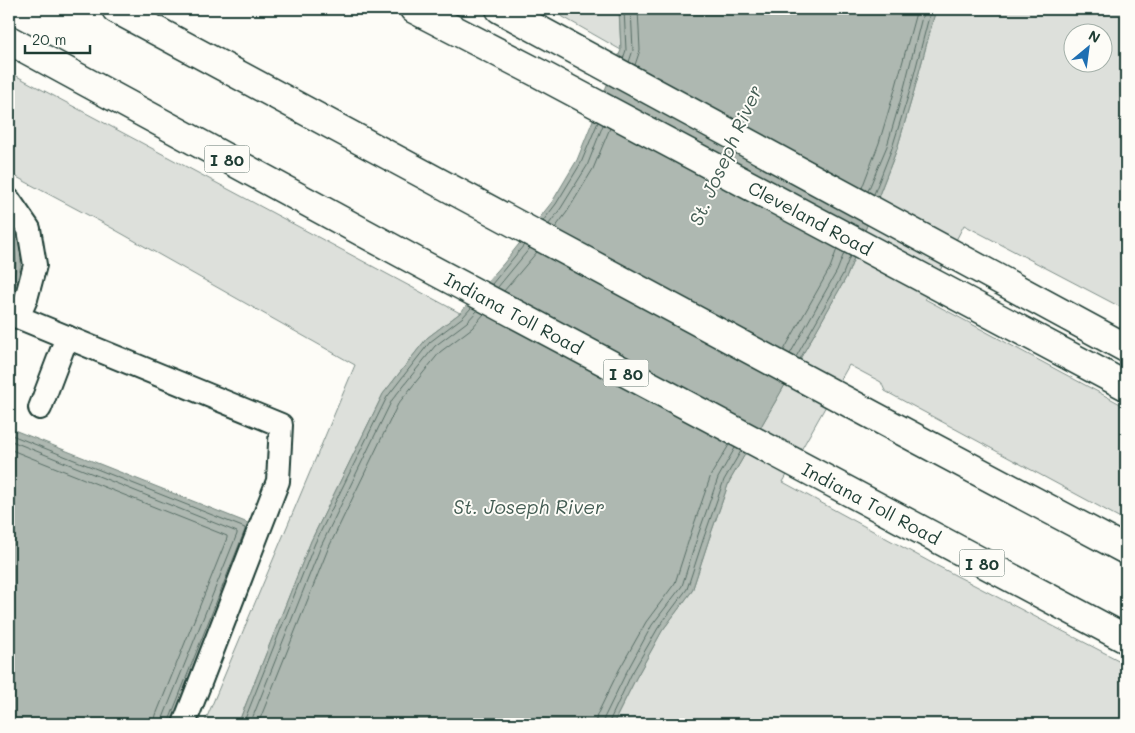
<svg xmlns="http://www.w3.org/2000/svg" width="1135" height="733" font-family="Mali,sans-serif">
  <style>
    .green { fill: #dde0db; stroke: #7e8e88; fill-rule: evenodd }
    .water { fill: #aeb8b1; stroke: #75877f }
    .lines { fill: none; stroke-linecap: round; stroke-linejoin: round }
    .shore { stroke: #586e66; stroke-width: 1 }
    .minor-casing { stroke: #1f3d34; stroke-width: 26 }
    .major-casing { stroke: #1f3d34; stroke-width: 31 }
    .highway-casing { stroke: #1f3d34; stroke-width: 31 }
    .minor { stroke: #fdfcf7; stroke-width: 22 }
    .major { stroke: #fdfcf7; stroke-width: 28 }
    .highway { stroke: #fdfcf7; stroke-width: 28 }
    .labels { text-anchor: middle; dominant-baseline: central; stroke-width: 4; stroke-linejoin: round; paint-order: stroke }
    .shield { fill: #fdfcf7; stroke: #62766e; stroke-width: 1 }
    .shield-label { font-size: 16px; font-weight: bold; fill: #1f3d34 }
    .street-label { font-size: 18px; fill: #1f3d34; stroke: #fdfcf7 }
    .water-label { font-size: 19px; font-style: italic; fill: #435c53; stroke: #fdfcf7 }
  </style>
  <rect width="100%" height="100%" fill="#fdfcf7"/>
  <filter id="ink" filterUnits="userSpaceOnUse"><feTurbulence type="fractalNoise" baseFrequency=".02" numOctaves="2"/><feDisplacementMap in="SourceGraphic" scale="10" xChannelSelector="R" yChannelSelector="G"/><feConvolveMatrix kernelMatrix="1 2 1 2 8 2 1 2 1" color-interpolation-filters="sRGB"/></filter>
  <g filter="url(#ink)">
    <g class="green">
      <path d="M549 9H619L621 50Z"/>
      <path d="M936 9H1126V310L964 225 925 299 1126 407V521L885 391 881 382 849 365 783 482 930 562 1126 664V724H613L636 678 662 631 692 591 709 539 729 482 816 331 847 276 897 149 914 91ZM1072 32H1102V62H1072Z"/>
      <path d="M9 72 460 313 427 338 383 394 311 541 238 724H204L355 365 103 223 9 173Z"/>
    </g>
    <g class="water">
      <path d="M619 9H936L914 91 897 149 847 276 816 331 729 482 709 539 692 591 662 631 636 678 613 724H238L311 541 383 394 427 338 460 313 504 263 552 202 577 160 621 50Z"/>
      <path d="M9 222C12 228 16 234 18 240 24 261 20 280 9 298Z"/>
      <path d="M9 428 253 525 172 724H9Z"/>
    </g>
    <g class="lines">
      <g class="shore">
        <path d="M623 59 626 50 624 9"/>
        <path d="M629 62 633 50 631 9"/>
        <path d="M635 65 640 50 638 9"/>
        <path d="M862 188 879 143 896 86 917 9"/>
        <path d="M868 191 887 146 904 88 924 9"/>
        <path d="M874 194 892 148 910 90 931 9"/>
        <path d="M543 221 556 204 581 163 598 122"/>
        <path d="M549 224 561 208 587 166 603 125"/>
        <path d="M555 228 567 212 593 169 610 128"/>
        <path d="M9 233C17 249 19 273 9 289"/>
        <path d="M492 284 524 245"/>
        <path d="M498 287 530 248"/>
        <path d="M504 291 537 252"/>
        <path d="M784 350 830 268 837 249"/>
        <path d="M790 354 837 271 844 253"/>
        <path d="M796 357 843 274 850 256"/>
        <path d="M9 434 245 528V530L169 721 168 724"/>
        <path d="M9 440 237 532V534L163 718 162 724"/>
        <path d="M9 449 227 536V538L156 715 154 724"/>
        <path d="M243 724 315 543 387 397 430 342 463 317 471 308"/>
        <path d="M250 724 321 546 392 400 435 346 467 322 477 311"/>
        <path d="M258 724 328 549 398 404 440 352 472 328 484 314"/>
        <path d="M595 724 597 715 619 670 646 622 675 583 691 533 711 475 729 445"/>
        <path d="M603 724 604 718 626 673 652 625 682 586 698 535 718 478 735 448"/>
        <path d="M609 724 610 720 631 675 658 628 687 589 704 537 724 480 741 451"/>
      </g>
      <g class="minor-casing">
        <g id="minor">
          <path d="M9 200 29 229 35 265 26 299 18 317 281 425 278 481 184 724"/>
          <path d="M40 408 67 337"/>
        </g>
      </g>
      <g class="major-casing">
        <g id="major">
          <path id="s1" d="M414 9 538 73 1126 386"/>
          <path d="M500 9 1126 348"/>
        </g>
      </g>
      <g class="highway-casing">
        <g id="highway">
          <path d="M116 9 874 416 1126 550"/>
          <path id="s2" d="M9 40 414 260 1126 639"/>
        </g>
      </g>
      <use href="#minor" class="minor"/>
      <use href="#major" class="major"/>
      <use href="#highway" class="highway"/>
    </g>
  </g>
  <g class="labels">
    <g class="shield">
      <rect x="204.5" y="145.5" width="45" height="27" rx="4"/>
      <rect x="603.5" y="359.5" width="45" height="27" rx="4"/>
      <rect x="959.5" y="549.5" width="45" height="27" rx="4"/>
    </g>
    <g class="shield-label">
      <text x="227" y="159">I 80</text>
      <text x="626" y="373">I 80</text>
      <text x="982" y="563">I 80</text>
    </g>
    <g class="street-label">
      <text stroke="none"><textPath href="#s1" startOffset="448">Cleveland Road</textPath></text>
      <text stroke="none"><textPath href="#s2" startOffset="574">Indiana Toll Road</textPath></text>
      <text stroke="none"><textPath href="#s2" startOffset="979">Indiana Toll Road</textPath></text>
    </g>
    <g class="water-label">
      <text transform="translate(725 155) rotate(-66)">St. Joseph River</text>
      <text x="529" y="506">St. Joseph River</text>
    </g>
  </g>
  <rect width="1135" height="733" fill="none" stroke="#fdfcf7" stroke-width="30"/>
  <rect x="15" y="15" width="1105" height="703" fill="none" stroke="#1f3d34" stroke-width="2" filter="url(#ink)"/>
  <g transform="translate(1088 48) rotate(29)"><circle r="24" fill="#fdfcf7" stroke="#a4b0a9"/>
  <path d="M0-4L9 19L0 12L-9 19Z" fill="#1f6fb2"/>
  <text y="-8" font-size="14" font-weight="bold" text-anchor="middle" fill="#1f3d34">N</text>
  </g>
  <path d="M25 45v8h65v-8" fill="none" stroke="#1f3d34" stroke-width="2.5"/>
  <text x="32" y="45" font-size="15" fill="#1f3d34" stroke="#fdfcf7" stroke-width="4" paint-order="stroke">20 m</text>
</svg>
